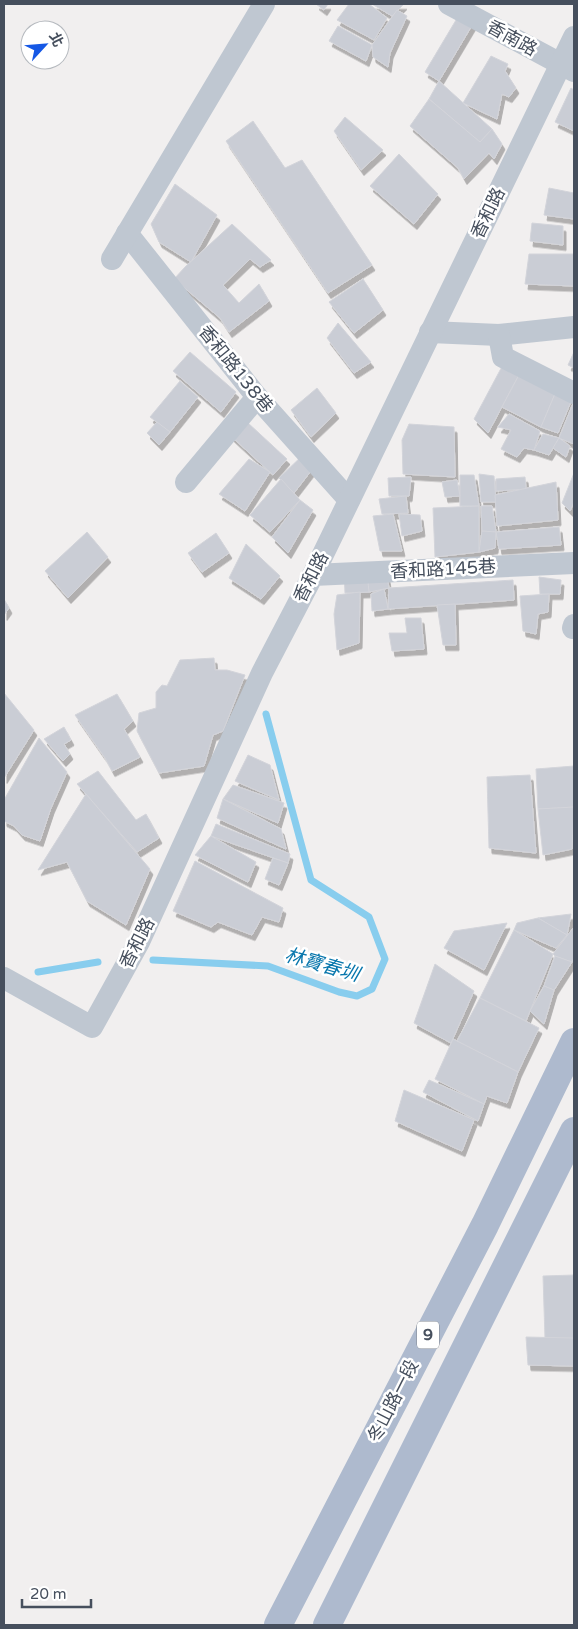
<svg xmlns="http://www.w3.org/2000/svg" width="578" height="1629" font-family="'Varela Round','Noto Sans TC',sans-serif">
  <style>
    .lines { fill: none; stroke-linecap: round; stroke-linejoin: round }
    .stream { stroke: #88cdee; stroke-width: 7 }
    .building { fill: #cacdd5; stroke: #d3d4da; filter: url(#shadow) }
    .minor { stroke: #bfc7d1; stroke-width: 22 }
    .major { stroke: #aebace; stroke-width: 28 }
    .labels { text-anchor: middle; dominant-baseline: central; stroke-width: 5; stroke-linejoin: round; paint-order: stroke }
    .shield { fill: #fff; stroke: #7e848e; stroke-width: 1 }
    .shield-label { font-size: 16px; font-weight: bold; fill: #464f5d }
    .street-label { font-size: 18px; fill: #464f5d; stroke: #fff }
    .water-label { font-size: 19px; font-style: italic; fill: #0977ad; stroke: #fff }
  </style>
  <defs>
    <filter id="shadow"><feDropShadow dx="3" dy="5.5" stdDeviation="0" flood-color="#0004"/></filter>
  </defs>
  <rect width="100%" height="100%" fill="#f1efef"/>
  <g class="lines">
    <g class="stream">
      <path d="M153 960 268 966 339 992 357 996 372 989 385 959 369 917 311 880 266 714"/>
      <path d="M38 972 98 962"/>
    </g>
  </g>
  <g class="building">
    <path d="M316 4H328L324 10Z"/>
    <path d="M349 4H369L387 18 374 40 337 20Z"/>
    <path d="M372 4H404L392 16Z"/>
    <path d="M397 10 407 16 390 53 388 67 373 57 372 45Z"/>
    <path d="M459 15 474 22 439 81 425 72Z"/>
    <path d="M338 26 372 45 366 61 329 41Z"/>
    <path d="M491 56 508 64 505 71 516 88 509 97 502 94 497 119 463 103Z"/>
    <path d="M439 81 492 129 480 142 429 99Z"/>
    <path d="M571 88 574 90V131L555 122Z"/>
    <path d="M429 99 480 142 492 129 502 144 494 159 489 153 464 179 458 168 410 126Z"/>
    <path d="M345 117 383 150 361 170 334 131Z"/>
    <path d="M253 121 285 168 302 160 372 265 328 293 226 141Z"/>
    <path d="M399 154 438 194 414 224 370 186Z"/>
    <path d="M175 184 217 215 191 262 159 242 151 224Z"/>
    <path d="M549 188 574 193V219L544 215Z"/>
    <path d="M532 223 563 226V245L530 241Z"/>
    <path d="M232 224 271 260 260 267 250 259 223 285 239 303 259 284 269 301 229 332 220 318 174 279 185 267Z"/>
    <path d="M529 254H574V286L525 284Z"/>
    <path d="M363 279 383 310 354 333 329 302Z"/>
    <path d="M338 323 371 362 354 373 327 338Z"/>
    <path d="M190 352 236 392 221 412 173 371Z"/>
    <path d="M574 352V368L568 365Z"/>
    <path d="M506 359 521 371 488 433 474 419Z"/>
    <path d="M521 371 557 389 541 427 502 407Z"/>
    <path d="M180 381 198 397 170 432 150 417Z"/>
    <path d="M317 388 336 413 311 437 291 410Z"/>
    <path d="M557 389 572 399 558 433 541 427Z"/>
    <path d="M574 401V444L559 438Z"/>
    <path d="M509 414 540 431 534 450 524 448 517 457 501 449 511 430 498 427Z"/>
    <path d="M157 422 170 432 159 445 147 433Z"/>
    <path d="M247 422 287 459 273 475 231 436Z"/>
    <path d="M409 424 454 427 455 477 403 474 402 440Z"/>
    <path d="M543 434 559 438 549 455 534 450Z"/>
    <path d="M559 438 570 446 566 457 553 448Z"/>
    <path d="M306 452 314 467 294 493 279 478Z"/>
    <path d="M249 459 270 472 245 511 219 494Z"/>
    <path d="M574 473V502L570 511 562 503Z"/>
    <path d="M479 474 494 476 496 502H481Z"/>
    <path d="M460 475H474L479 506H460Z"/>
    <path d="M411 477 409 496H389L388 478Z"/>
    <path d="M525 477 526 489 496 491V479Z"/>
    <path d="M281 479 300 500 270 532 250 515Z"/>
    <path d="M457 480 460 496 445 497 442 482Z"/>
    <path d="M556 482 558 520 497 526 495 495Z"/>
    <path d="M406 496 408 513 382 514 379 499Z"/>
    <path d="M300 500 313 510 288 553 272 537Z"/>
    <path d="M479 506V552L435 557 433 508Z"/>
    <path d="M481 506H492L496 532 482 531Z"/>
    <path d="M393 514 402 551H380L373 516Z"/>
    <path d="M399 514 420 515 422 531 402 536Z"/>
    <path d="M559 527 561 545 499 549 496 532Z"/>
    <path d="M482 531 496 532 495 548 479 552Z"/>
    <path d="M87 532 108 557 68 598 45 571Z"/>
    <path d="M216 533 229 553 202 572 188 553Z"/>
    <path d="M246 544 280 576 261 599 229 578Z"/>
    <path d="M386 572 389 588 369 592 367 573Z"/>
    <path d="M367 573 369 592 345 593 344 574Z"/>
    <path d="M539 577 561 580 560 594H540Z"/>
    <path d="M513 580 514 600 388 609 389 588Z"/>
    <path d="M384 589 388 609 372 611 371 594Z"/>
    <path d="M360 592 359 643 337 650 334 614 337 595Z"/>
    <path d="M549 594 548 612 538 614 536 634 523 631 520 596Z"/>
    <path d="M4 599 9 608 4 615Z"/>
    <path d="M455 604 456 645H443L437 605Z"/>
    <path d="M405 618H421L424 649 392 651 389 633H407Z"/>
    <path d="M214 658 215 670H227L245 675 223 731 213 735 204 766 159 773 137 731 139 713 156 708V692L162 685 167 686 180 660Z"/>
    <path d="M4 693 34 730 4 778Z"/>
    <path d="M117 694 133 721 124 729 140 757 112 771 105 758 75 715Z"/>
    <path d="M64 727 71 740 64 744 70 754 63 761 44 739Z"/>
    <path d="M39 738 67 772 51 808 40 841 22 835 14 826 4 821V800Z"/>
    <path d="M248 755 270 765 279 800 235 781Z"/>
    <path d="M574 766V807L538 809 536 769Z"/>
    <path d="M98 771 136 820 146 814 159 838 137 852 77 784Z"/>
    <path d="M530 775 536 853 489 848 487 777Z"/>
    <path d="M233 785 284 803 278 823 223 799Z"/>
    <path d="M86 794 150 869 126 925 87 901 67 862 38 870Z"/>
    <path d="M223 799 281 829 286 849 217 818Z"/>
    <path d="M574 807 572 849 543 855 538 809Z"/>
    <path d="M216 824 290 854 288 863 211 836Z"/>
    <path d="M211 836 256 862 248 882 195 855Z"/>
    <path d="M273 858 288 863 279 885 265 879Z"/>
    <path d="M195 861 283 908 279 922 262 917 252 935 218 922 211 927 173 911Z"/>
    <path d="M571 914 567 935 538 918Z"/>
    <path d="M538 918 567 935 556 948 514 930 517 923Z"/>
    <path d="M507 923 484 970 444 948 454 931Z"/>
    <path d="M574 927V957L572 962 555 956 553 954Z"/>
    <path d="M514 930 553 954 526 1021 480 998Z"/>
    <path d="M555 956 572 962 554 990 544 986Z"/>
    <path d="M435 964 474 991 451 1043 414 1023Z"/>
    <path d="M544 986 554 990 544 1024 530 1011Z"/>
    <path d="M480 998 539 1028 518 1072 457 1041Z"/>
    <path d="M453 1039 518 1072 507 1103 487 1096 484 1104 435 1079Z"/>
    <path d="M429 1080 484 1104 478 1121 423 1092Z"/>
    <path d="M404 1090 474 1120 462 1151 395 1121Z"/>
    <path d="M574 1275V1339H545L543 1276Z"/>
    <path d="M526 1337 574 1338V1366L528 1365Z"/>
  </g>
  <g class="lines">
    <g class="minor">
      <path d="M449 4 574 71"/>
      <path d="M127 233 257 397 349 500"/>
      <path d="M112 259 264 4"/>
      <path d="M430 332 499 335 574 327"/>
      <path d="M499 335 503 357 574 393"/>
      <path d="M186 482 257 397"/>
      <path d="M313 575 574 563"/>
      <path d="M573 628 574 625"/>
      <path d="M4 978 92 1027 139 942 262 673 313 575 574 37"/>
    </g>
    <g class="major">
      <path d="M278 1625 485 1225 574 1042"/>
      <path d="M327 1625 574 1131"/>
    </g>
  </g>
  <g class="labels">
    <rect class="shield" x="417" y="1321.5" width="22" height="27" rx="4"/>
    <g class="shield-label">
      <text x="428" y="1335">9</text>
    </g>
    <g class="street-label">
      <text transform="translate(512 38) rotate(29)">香南路</text>
      <text transform="translate(488 213) rotate(-64)">香和路</text>
      <text transform="translate(236 369) rotate(51)">香和路138巷</text>
      <text transform="translate(443 569) rotate(-3)">香和路145巷</text>
      <text transform="translate(311 577) rotate(-63)">香和路</text>
      <text transform="translate(137 943) rotate(-63)">香和路</text>
      <text transform="translate(393 1401) rotate(-63)">冬山路一段</text>
    </g>
    <g class="water-label">
      <text transform="translate(322 965) rotate(16)">林寶春圳</text>
    </g>
  </g>
  <rect width="578" height="1629" fill="none" stroke="#464f5d" stroke-width="10"/>
  <g transform="translate(45 45) rotate(64)"><circle r="24" fill="#ffffff" stroke="#b5b9be"/>
  <path d="M0-4L9 19L0 12L-9 19Z" fill="#1558e5"/>
  <text y="-8" font-size="14" font-weight="bold" text-anchor="middle" fill="#464f5d">北</text>
  </g>
  <path d="M22 1599v8h69v-8" fill="none" stroke="#464f5d" stroke-width="2.5"/>
  <text x="30" y="1599" font-size="15" fill="#464f5d" stroke="#ffffff" stroke-width="4" paint-order="stroke">20 m</text>
</svg>
